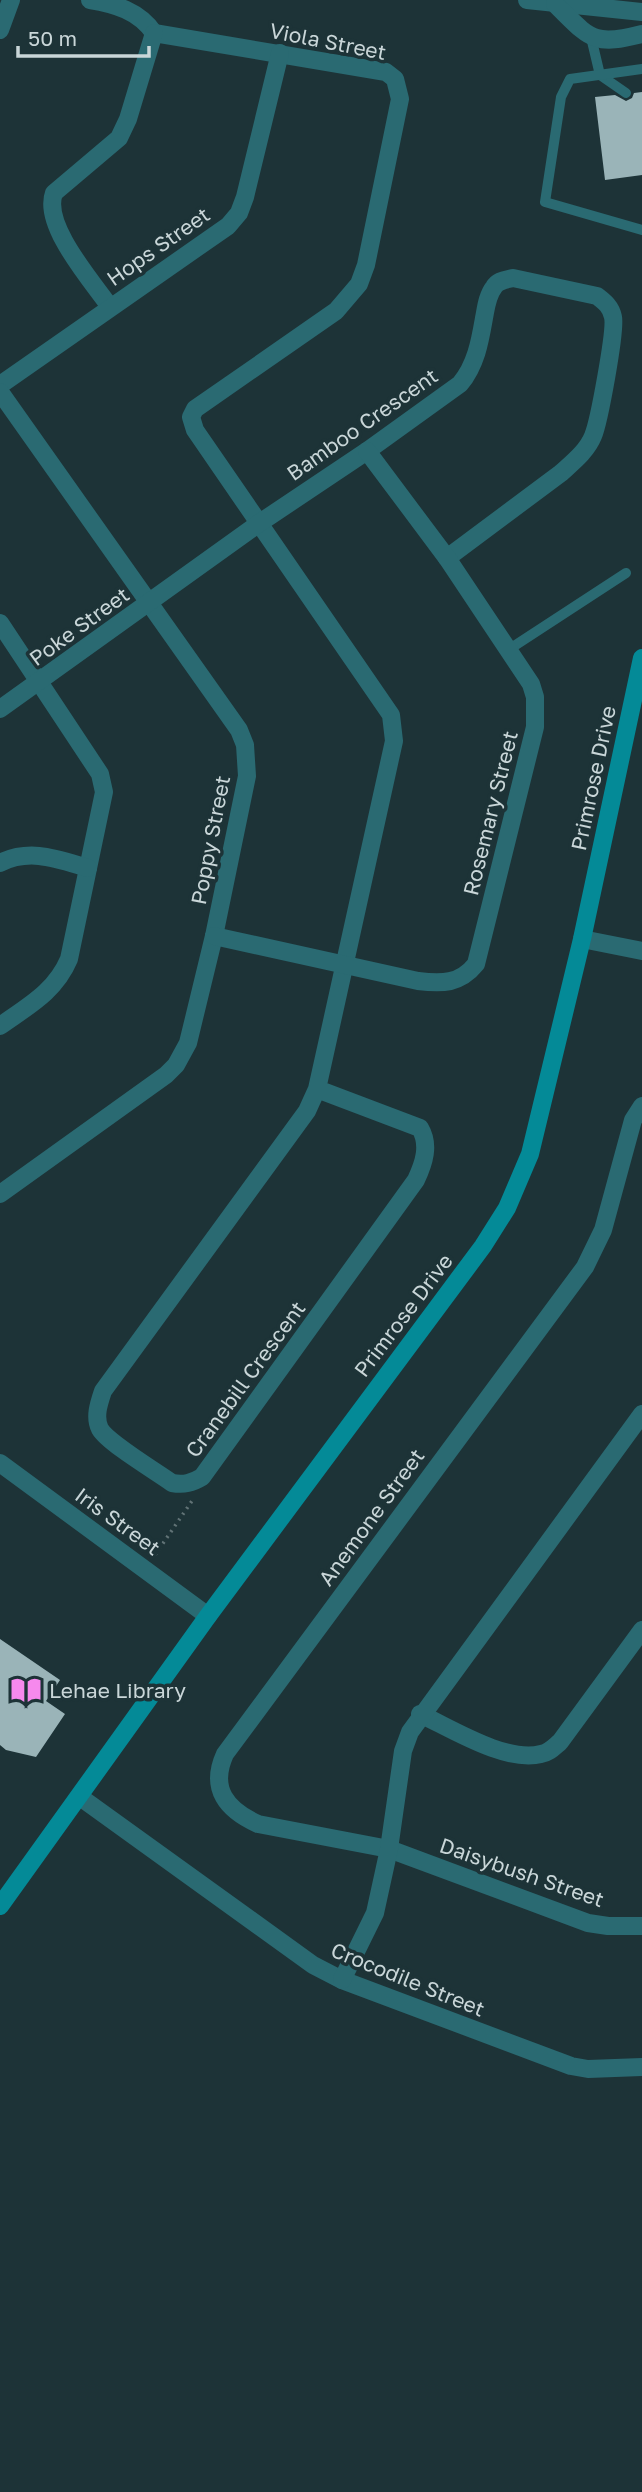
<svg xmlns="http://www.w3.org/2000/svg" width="642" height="2492" font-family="'Golos Text',sans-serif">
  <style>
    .building { fill: #9ab4b8 }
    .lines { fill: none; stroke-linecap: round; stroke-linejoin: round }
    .path { stroke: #617376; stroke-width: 3.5; stroke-dasharray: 2 5; stroke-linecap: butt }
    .lane { stroke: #2a6a72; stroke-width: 10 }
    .street { stroke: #2a6a72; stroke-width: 18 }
    .secondary { stroke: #048a97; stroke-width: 18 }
    .labels { text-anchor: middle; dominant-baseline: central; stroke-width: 7; stroke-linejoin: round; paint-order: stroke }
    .street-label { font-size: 21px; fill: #c9d6d8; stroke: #1d3337 }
    .poi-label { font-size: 21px; fill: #c9d6d8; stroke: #1d3337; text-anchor: start }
  </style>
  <rect width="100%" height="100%" fill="#1d3337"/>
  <g class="building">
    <path d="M642 92V175L605 180 595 97 615 95 626 101 632 98 634 93Z"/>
    <path d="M0 1639 60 1680 46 1701 65 1714 36 1757 6 1750 0 1745Z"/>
  </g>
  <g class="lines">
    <path class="path" d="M155 1555 194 1498"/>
    <g class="lane">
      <path d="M591 37 600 75 626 93"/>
      <path d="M642 69 570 79 561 97 545 202 642 230"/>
      <path d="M508 650 626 573"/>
    </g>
    <g class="street">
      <path d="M90 0C115 4 139 11 154 33"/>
      <path d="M527 0 642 12"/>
      <path d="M555 4C590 38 592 47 642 34"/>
      <path d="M0 30 11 0"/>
      <path d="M154 33 386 72 395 79 400 99 366 265 359 284 336 311 195 409 191 417 195 430 391 715 394 741 317 1089 307 1111 103 1391C99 1403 94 1417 100 1429 108 1443 157 1472 172 1483 184 1485 192 1483 202 1477L416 1180C424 1163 430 1145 420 1128L317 1089"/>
      <path d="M110 307C92 281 42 225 54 193L119 138 128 119 154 33"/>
      <path d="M0 385 228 226 239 213 245 197 280 53"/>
      <path d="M0 392 239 730 245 745 247 776 214 936 188 1043 176 1065 166 1075 0 1194"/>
      <path d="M0 623 100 774 104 792 69 959C55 992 28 1006 0 1026"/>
      <path d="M0 709 258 524 367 451 460 384C476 365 480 341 484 318 486 308 487 296 494 287 498 280 505 280 513 278L597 296C605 302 611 307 613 317 616 330 599 422 593 436 587 451 573 462 561 473L447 558"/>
      <path d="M0 863C30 848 57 859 88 868"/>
      <path d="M214 936 418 981C442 984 460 984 476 964L535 727V697L531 684 447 558 367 451"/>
      <path d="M582 939 642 951"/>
      <path d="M642 1106 633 1120 603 1230 585 1267 225 1754C209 1789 227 1810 258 1824L389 1849 588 1923 608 1926H642"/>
      <path d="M0 1463 208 1616"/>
      <path d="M420 1714C452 1729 506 1763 541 1754 549 1753 554 1747 560 1742L642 1630"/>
      <path d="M80 1797 313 1965 342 1980 571 2066 588 2069 642 2067"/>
      <path d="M342 1980 375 1913 389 1849 403 1751 410 1732 642 1414"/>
    </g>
    <path class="secondary" d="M0 1906 208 1616 483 1246 507 1208 530 1154 582 939 642 658"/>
  </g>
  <defs>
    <g id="library-bare" transform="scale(2.415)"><path d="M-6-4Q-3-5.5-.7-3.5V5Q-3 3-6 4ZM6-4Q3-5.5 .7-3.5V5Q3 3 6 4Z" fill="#f689ed" stroke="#1d3337" stroke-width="2.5" paint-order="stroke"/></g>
  </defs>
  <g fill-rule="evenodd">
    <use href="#library-bare" x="26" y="1690"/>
  </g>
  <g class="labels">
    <g class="street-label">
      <text transform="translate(328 41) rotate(11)">Viola Street</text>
      <text transform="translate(158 246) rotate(-35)">Hops Street</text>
      <text transform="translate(362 424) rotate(-35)">Bamboo Crescent</text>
      <text transform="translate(79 626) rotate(-36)">Poke Street</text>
      <text transform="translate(593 778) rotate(-78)">Primrose Drive</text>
      <text transform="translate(490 813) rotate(-76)">Rosemary Street</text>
      <text transform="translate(210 840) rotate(-79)">Poppy Street</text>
      <text transform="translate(403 1315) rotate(-53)">Primrose Drive</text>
      <text transform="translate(245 1379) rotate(-54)">Cranebill Crescent</text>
      <text transform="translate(371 1517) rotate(-54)">Anemone Street</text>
      <text transform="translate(118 1521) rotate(36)">Iris Street</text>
      <text transform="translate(522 1872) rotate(19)">Daisybush Street</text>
      <text transform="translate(408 1979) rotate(22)">Crocodile Street</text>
    </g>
    <g class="poi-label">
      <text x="49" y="1690">Lehae Library</text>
    </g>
  </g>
  <path d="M18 46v10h131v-10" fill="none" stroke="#c9d6d8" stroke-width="3.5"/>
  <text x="28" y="46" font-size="21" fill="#c9d6d8" stroke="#1d3337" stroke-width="5" paint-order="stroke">50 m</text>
</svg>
